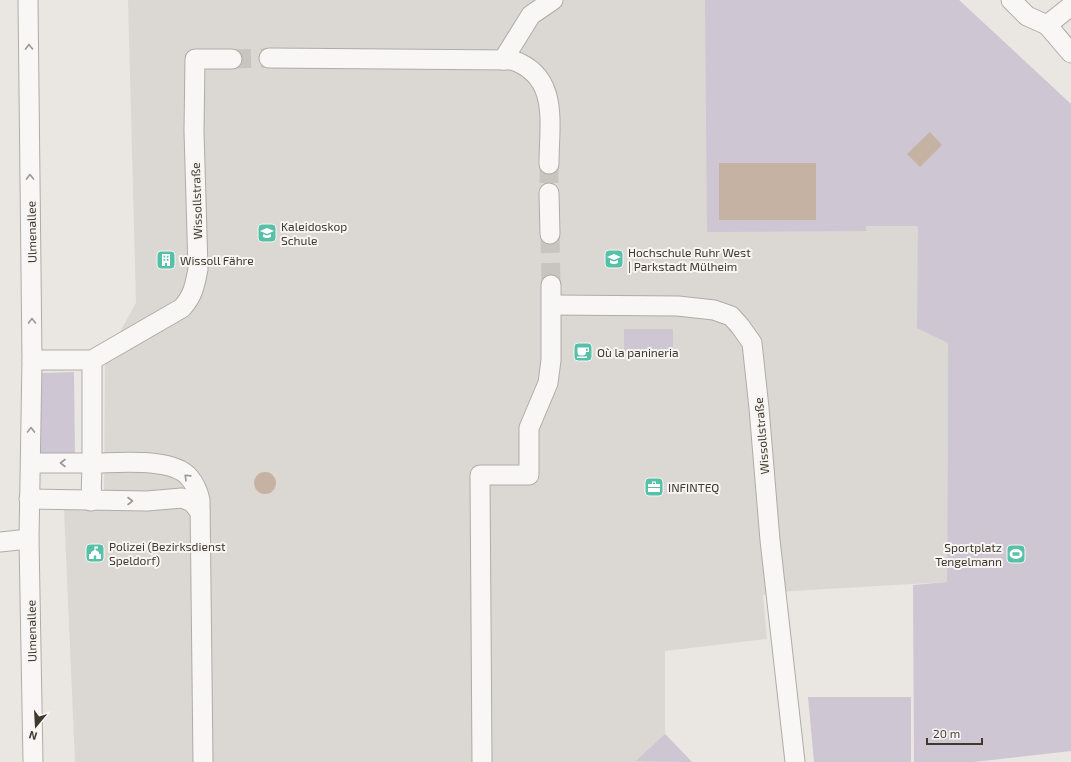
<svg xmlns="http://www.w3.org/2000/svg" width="1071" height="762" font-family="'Exo 2',sans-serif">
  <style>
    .built { fill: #dbd7d2 }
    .green { fill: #cfc6d3 }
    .water { fill: #c6b2a3 }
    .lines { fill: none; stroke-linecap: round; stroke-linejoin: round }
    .minor-tunnel { stroke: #c8c4bf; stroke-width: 19; stroke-dasharray: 19 10; stroke-linecap: butt }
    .minor-casing { stroke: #b0aca5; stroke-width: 21 }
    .minor { stroke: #f9f7f6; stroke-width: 19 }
    .oneway { stroke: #9c9892 }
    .labels { text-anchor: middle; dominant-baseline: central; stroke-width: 4; stroke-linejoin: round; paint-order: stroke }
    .street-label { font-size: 12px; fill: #40382d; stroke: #f7f5f3 }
    .poi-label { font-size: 12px; fill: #40382d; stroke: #f7f5f3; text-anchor: start }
  </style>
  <rect width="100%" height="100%" fill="#eae7e3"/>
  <path class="built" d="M128 0H959L1071 104V345L948 343 947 582 792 591 763 595 767 639 665 651V734L692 762H75L64 509 104 506 105 359 136 303Z"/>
  <g class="green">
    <path d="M705 0H959L1071 104V751L974 762H914L913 585 947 582 948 343 917 328 918 226H866V231L707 232Z"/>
    <path d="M624 329H673V358L624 357Z"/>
    <path d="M74 372 75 459H40L41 373Z"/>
    <path d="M808 697H911V762H814Z"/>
    <path d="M665 734 692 762 636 761Z"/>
  </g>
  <g class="water">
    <path d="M930 132 942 145 920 167 907 154Z"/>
    <rect x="719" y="163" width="97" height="57"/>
    <circle cx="265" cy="483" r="11"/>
  </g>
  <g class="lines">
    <g class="minor-tunnel">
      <path d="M232 59 269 58"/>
      <path d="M549 164V193"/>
      <path d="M550 234 551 285"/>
    </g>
    <g class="minor-casing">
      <g id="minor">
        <path d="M28 0 32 360 29 539 33 762"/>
        <path d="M1011 0 1027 16 1047 25 1071 53"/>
        <path d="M1047 25 1071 6"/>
        <path d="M269 58 512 60C560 76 549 124 549 164"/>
        <path d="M503 60 531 15 553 0"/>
        <path d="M549 193 550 234"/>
        <path d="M552 305 678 306 714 310 731 316 740 326 752 343 759 408 770 540 795 762"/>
        <path d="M32 360H92L182 308C193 296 195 285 198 269L194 131 195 59H232"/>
        <path d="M92 360V463C117 463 172 457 189 477 195 484 198 491 200 500L203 762"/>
        <path d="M31 463H92L91 501"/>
        <path d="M29 499 147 501 182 498 192 502 200 512"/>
        <path d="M0 542 29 539"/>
        <path d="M482 762 480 475H529V428L548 383 551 360V285"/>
      </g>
    </g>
    <use href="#minor" class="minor"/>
  </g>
  <defs><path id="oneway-chevron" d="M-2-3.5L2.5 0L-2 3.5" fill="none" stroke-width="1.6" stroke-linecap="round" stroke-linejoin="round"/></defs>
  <g class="oneway">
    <use href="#oneway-chevron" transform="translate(29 47) rotate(-91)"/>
    <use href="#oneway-chevron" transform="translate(30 177) rotate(-91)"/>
    <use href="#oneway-chevron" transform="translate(32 321) rotate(-91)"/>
    <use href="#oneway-chevron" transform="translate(31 430) rotate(-89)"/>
    <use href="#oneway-chevron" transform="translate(63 463) rotate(-180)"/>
    <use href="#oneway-chevron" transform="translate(187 477) rotate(-136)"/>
    <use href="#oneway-chevron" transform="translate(130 501)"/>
  </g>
  <defs>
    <g id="school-square" transform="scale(1)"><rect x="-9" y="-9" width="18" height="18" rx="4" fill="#57c0a9" stroke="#f7f5f3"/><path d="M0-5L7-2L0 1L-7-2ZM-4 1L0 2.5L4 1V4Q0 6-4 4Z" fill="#fff"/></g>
    <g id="university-square" transform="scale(1)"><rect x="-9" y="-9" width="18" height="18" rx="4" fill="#57c0a9" stroke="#f7f5f3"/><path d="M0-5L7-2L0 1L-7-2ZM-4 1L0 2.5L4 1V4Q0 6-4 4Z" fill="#fff"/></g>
    <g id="building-square" transform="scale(1)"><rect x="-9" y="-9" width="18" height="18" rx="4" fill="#57c0a9" stroke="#f7f5f3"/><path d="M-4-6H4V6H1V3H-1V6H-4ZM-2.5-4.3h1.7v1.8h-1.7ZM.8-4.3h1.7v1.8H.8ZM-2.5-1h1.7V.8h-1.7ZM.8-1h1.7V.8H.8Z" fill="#fff"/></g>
    <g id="cafe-square" transform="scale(1)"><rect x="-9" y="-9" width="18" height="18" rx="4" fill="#57c0a9" stroke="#f7f5f3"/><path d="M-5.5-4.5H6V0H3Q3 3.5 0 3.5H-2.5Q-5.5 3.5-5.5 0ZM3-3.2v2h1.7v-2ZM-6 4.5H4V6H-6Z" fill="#fff"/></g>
    <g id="office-square" transform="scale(1)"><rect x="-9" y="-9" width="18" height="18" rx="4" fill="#57c0a9" stroke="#f7f5f3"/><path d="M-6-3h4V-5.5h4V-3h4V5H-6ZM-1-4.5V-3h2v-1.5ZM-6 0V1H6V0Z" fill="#fff"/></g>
    <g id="civic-square" transform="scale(1)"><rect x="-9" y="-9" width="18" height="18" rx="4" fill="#57c0a9" stroke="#f7f5f3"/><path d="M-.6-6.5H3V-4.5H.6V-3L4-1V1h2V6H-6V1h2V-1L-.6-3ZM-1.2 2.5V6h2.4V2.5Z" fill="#fff"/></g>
    <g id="stadium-square" transform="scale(1)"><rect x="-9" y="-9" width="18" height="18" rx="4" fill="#57c0a9" stroke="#f7f5f3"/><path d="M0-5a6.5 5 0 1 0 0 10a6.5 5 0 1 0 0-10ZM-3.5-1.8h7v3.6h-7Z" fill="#fff"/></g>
  </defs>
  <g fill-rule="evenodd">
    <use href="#school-square" x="267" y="233"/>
    <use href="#university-square" x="614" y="259"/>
    <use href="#building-square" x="166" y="260"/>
    <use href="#cafe-square" x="583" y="352"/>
    <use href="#office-square" x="654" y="487"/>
    <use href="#civic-square" x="95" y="553"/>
    <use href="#stadium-square" x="1016" y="554"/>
  </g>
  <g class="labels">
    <g class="street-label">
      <text transform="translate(196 201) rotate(-92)">Wissollstraße</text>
      <text transform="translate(31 232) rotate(-91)">Ulmenallee</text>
      <text transform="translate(761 436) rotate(-95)">Wissollstraße</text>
      <text transform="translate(31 631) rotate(-91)">Ulmenallee</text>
    </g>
    <g class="poi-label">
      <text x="281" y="226">Kaleidoskop<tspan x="281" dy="14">Schule</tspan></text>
      <text x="628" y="252">Hochschule Ruhr West<tspan x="628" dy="14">| Parkstadt Mülheim</tspan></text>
      <text x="180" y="260">Wissoll Fähre</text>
      <text x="597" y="352">Où la panineria</text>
      <text x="668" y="487">INFINTEQ</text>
      <text x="109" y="546">Polizei (Bezirksdienst<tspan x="109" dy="14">Speldorf)</tspan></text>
      <text x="1002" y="547" text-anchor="end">Sportplatz<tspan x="1002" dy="14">Tengelmann</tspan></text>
    </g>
  </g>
  <g transform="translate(36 726) rotate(198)" stroke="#f7f5f3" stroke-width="3" paint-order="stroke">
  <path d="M0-3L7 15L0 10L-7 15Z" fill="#40382d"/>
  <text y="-6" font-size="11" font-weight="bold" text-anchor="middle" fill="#40382d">N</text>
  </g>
  <path d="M927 738v6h55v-6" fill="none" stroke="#40382d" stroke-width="2"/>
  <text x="933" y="738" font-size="12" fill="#40382d" stroke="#f7f5f3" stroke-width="3" paint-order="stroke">20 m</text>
</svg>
